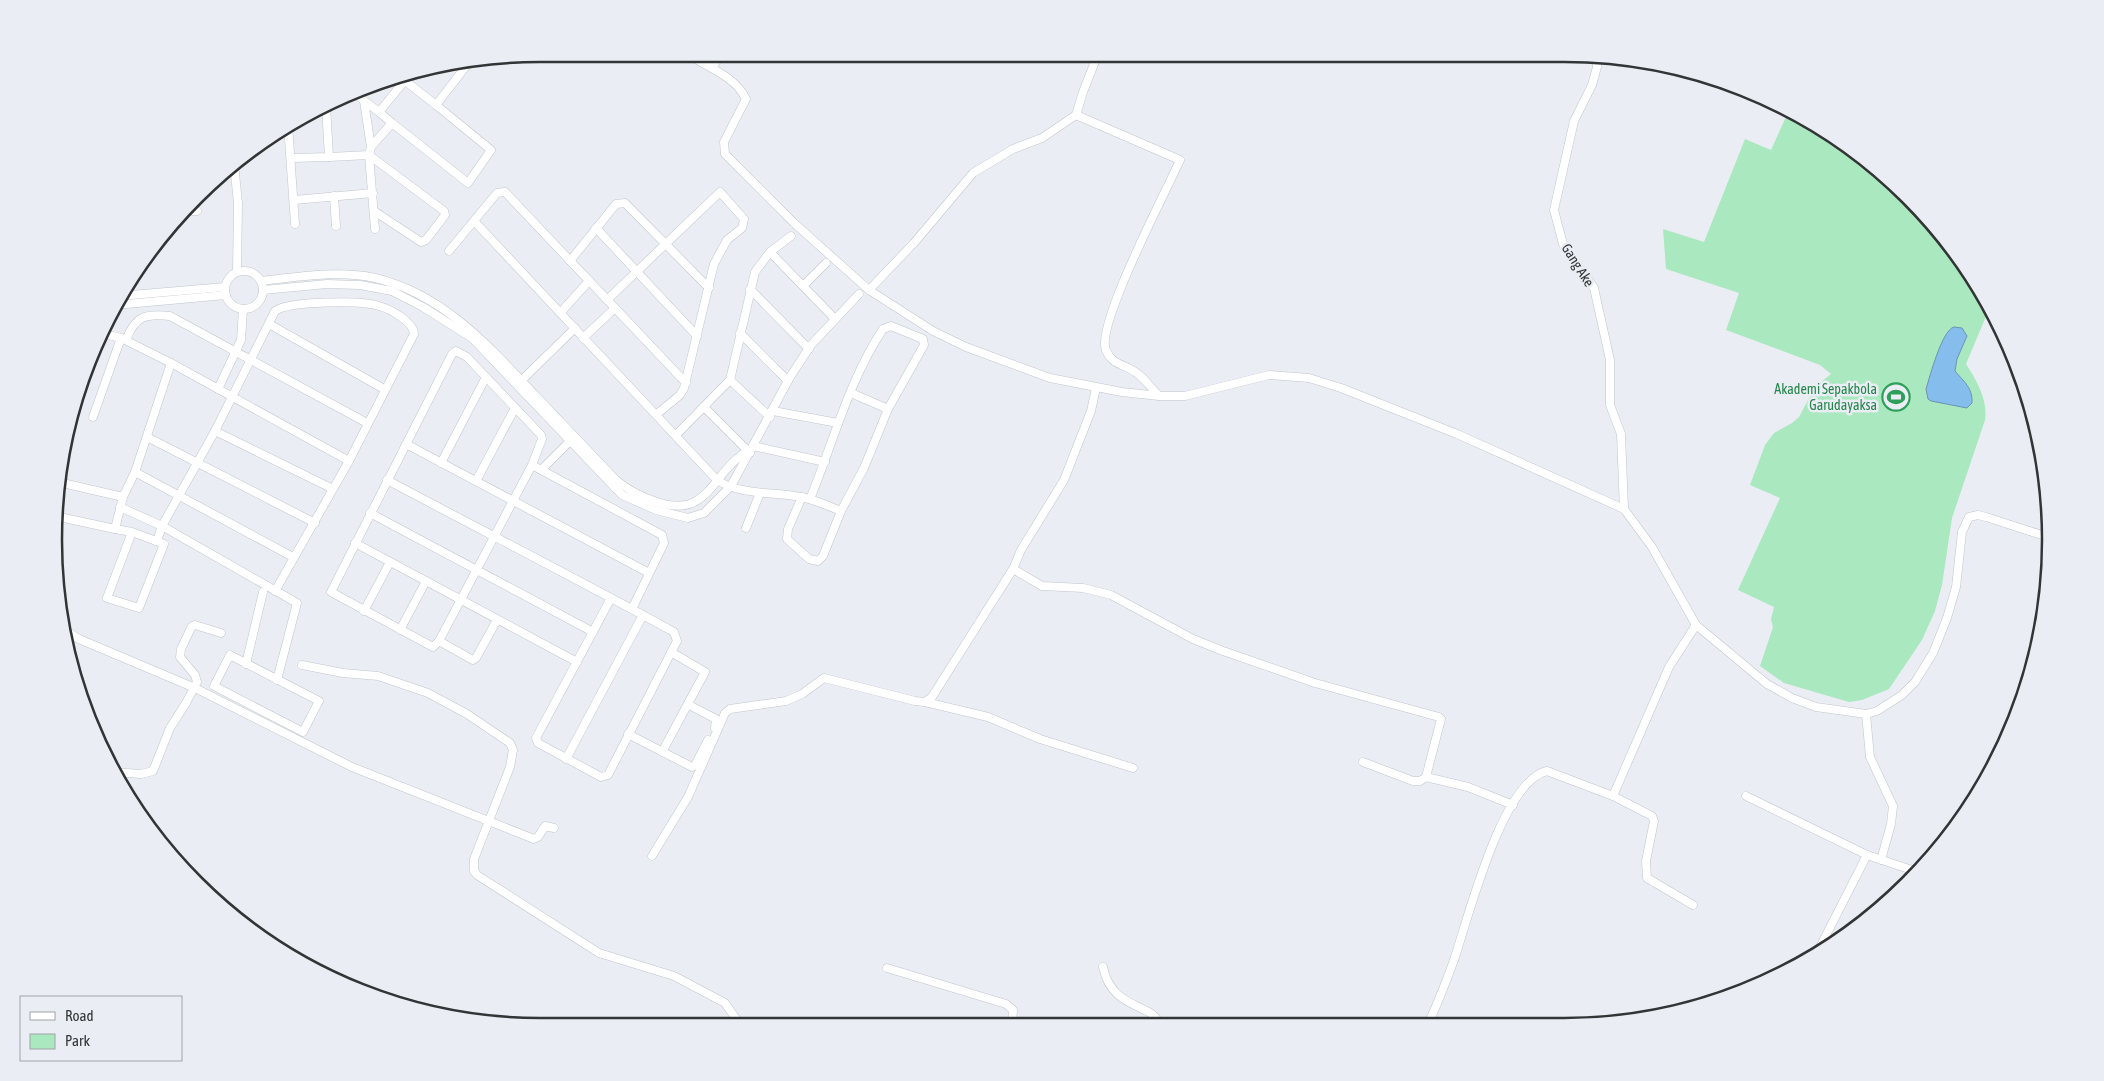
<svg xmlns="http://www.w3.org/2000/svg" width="2104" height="1081" font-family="'Asap Condensed',sans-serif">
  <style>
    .green { fill: #aae8bf }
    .water { fill: #85bdec; stroke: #6c94b5 }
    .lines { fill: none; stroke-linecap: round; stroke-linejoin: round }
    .minor-casing { stroke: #c1c5cb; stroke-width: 9 }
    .minor { stroke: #fff; stroke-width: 8 }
    .labels { text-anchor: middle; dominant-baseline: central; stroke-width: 5; stroke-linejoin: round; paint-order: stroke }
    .street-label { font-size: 14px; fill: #323436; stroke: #eaeef4 }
    .leisure-label { font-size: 14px; fill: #27864d; stroke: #eaeef4; text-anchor: end }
    .rim { fill: none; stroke: #323436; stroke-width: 2.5 }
  </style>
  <rect width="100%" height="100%" fill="#eaeef4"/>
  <path class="green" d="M1789 110 1860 154 1929 219 1985 297 1990 307 1966 364C1977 381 1988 400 1985 420L1952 518 1942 585 1935 611 1922 640 1889 689 1862 700 1849 702 1784 683 1760 666 1773 627 1771 619 1774 607 1738 590 1780 498 1750 485 1765 445 1774 433 1792 423 1799 417 1815 387 1831 374 1820 365 1726 330 1739 293 1666 269 1663 229 1704 242 1745 139 1771 150Z"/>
  <path class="water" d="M1954 327 1962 328 1967 336 1957 359 1955 371C1964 382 1973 388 1972 403L1967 408 1931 401 1928 399 1926 389C1930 376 1942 330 1954 327Z"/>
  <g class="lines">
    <g class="minor-casing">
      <g id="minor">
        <path d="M687 54C707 67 735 76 746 99L724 142 725 154 794 223 869 290 933 331 966 347 1050 378 1122 392 1159 396H1185L1269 375 1309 378 1341 388 1457 434 1624 509 1652 547 1696 625 1767 684 1792 698 1816 707 1866 714 1877 711 1902 695 1915 682 1933 653 1947 618 1956 587 1962 532 1969 517 1978 515 1986 517 2048 537"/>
        <path d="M1597 55V67L1592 85 1574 121 1554 210 1563 244 1594 288 1610 360V405L1621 434 1624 509"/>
        <path d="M712 68 721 54"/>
        <path d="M399 76 436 105 470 61"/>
        <path d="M354 93 379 112 412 72"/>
        <path d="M1076 115 1180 160C1167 190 1095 326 1106 350 1112 366 1126 364 1138 374 1146 380 1152 389 1159 396"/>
        <path d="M392 123 468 183 491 150 436 105"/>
        <path d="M288 125 295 224"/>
        <path d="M371 147 392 123 379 112"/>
        <path d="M369 155 444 211 445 215 426 240 421 242 374 211"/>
        <path d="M369 155 375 229"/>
        <path d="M329 157 369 155 371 147 364 101"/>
        <path d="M292 158 329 157 326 106"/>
        <path d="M234 164 238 203 237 272"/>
        <path d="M334 196 336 226"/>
        <path d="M294 200 373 193"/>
        <path d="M183 211H197"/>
        <path d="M475 222 716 479C736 495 776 492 800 497 814 499 828 506 841 511"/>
        <path d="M596 228 697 336"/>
        <path d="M449 251 497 193 505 192 686 383"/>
        <path d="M770 252 835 319"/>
        <path d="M570 261 616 204 625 203 709 288"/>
        <circle cx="244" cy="290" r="19"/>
        <path d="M261 281C297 277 339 270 375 278 443 294 489 346 535 395 562 423 589 452 616 480 629 491 641 497 657 502 711 520 711 470 751 449"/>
        <path d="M803 286 826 263"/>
        <path d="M750 289 809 349"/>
        <path d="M263 290 327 284 360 285 392 291 423 307 472 338 622 495 656 510 688 518 704 513 731 486 790 377 811 345 859 294"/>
        <path d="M869 290 914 243 973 173 1013 149 1042 138 1076 115 1083 92 1098 54"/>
        <path d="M119 296 225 287"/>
        <path d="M607 300 720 192 744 219 742 228 727 240 714 264 684 388 680 395 657 414"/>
        <path d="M115 305 226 295"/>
        <path d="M561 312 589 281"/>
        <path d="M269 324 384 389"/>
        <path d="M101 333 121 338 171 363 349 461"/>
        <path d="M740 333 788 381"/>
        <path d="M583 338 614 309"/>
        <path d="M126 340C135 317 144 313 170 316L367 423"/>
        <path d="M456 351 467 357 541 435 542 439 532 465 439 641 433 647 331 592 452 354Z"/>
        <path d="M522 380 575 328"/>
        <path d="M730 380 770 417"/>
        <path d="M218 389 241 340 243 309"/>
        <path d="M851 393 888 409"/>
        <path d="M704 407 750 453"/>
        <path d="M773 411 838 423"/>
        <path d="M93 417 121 338"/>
        <path d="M215 431 333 489"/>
        <path d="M676 435 730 380 755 272 770 252 791 236"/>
        <path d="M147 437 315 523"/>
        <path d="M406 444 649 573"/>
        <path d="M753 446 825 462"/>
        <path d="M441 463 486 377"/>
        <path d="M532 465 662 535 664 543 632 609"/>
        <path d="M541 470 573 438"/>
        <path d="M135 472 293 557"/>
        <path d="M387 480C483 531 579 580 674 632L677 641 608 775 601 777 538 743 536 738 611 598"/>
        <path d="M476 481 515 408"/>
        <path d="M58 482 123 497"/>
        <path d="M802 497 788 529 787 539 809 559 818 561 823 556 841 511 864 468 888 409 924 345 923 339 891 326 883 329C849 380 833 443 810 499"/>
        <path d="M120 507 162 526 297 603 277 680"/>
        <path d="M370 513 593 632"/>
        <path d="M55 516 115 529 123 497 135 472 171 363"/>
        <path d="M746 528 760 493"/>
        <path d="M115 529 132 532 164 544 139 608 107 598 132 532"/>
        <path d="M157 541 162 526 215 431 275 311C289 301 362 300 379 306 390 309 414 322 414 334L349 461 275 591"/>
        <path d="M355 543 577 662"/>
        <path d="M1013 569 1042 586 1083 588 1111 595 1193 639 1223 651 1315 683 1439 717 1441 719 1426 777 1468 787 1513 805"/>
        <path d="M364 611 390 562"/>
        <path d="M63 629 79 639 195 688 352 767 534 839 538 837 545 826 554 828"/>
        <path d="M400 630 426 581"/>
        <path d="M439 641 473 660 476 658 497 620"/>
        <path d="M230 655 319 701 303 732 214 686Z"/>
        <path d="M246 664 263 592"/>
        <path d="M302 665 343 673 378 676 428 693 467 714 510 743 513 750 510 767 474 859V871L477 875 599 953 674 976 725 1003 741 1026"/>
        <path d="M925 702 988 717 1040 739 1133 768"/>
        <path d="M689 705 716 719 715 728"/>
        <path d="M1866 714 1870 757 1893 806 1891 824 1881 860"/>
        <path d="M628 734 692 767 695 765 708 740"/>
        <path d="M662 752 705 672 671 652"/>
        <path d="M566 759 643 615"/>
        <path d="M1363 762 1413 781H1420L1426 777"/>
        <path d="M113 772 141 774 153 771 170 728 186 703 197 682 195 675 180 657 181 649 192 626 195 625 221 633"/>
        <path d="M1746 796 1867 855"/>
        <path d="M652 856 688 797 725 713 730 709 786 701 802 694 824 678 915 701 925 702 932 697 1013 569 1021 550 1064 480 1091 411 1096 388"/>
        <path d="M1693 905 1647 878 1646 861 1654 821 1652 816 1613 796 1669 667 1696 625"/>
        <path d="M1818 951 1867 855 1918 872"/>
        <path d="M1103 967C1112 1011 1154 1003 1159 1024"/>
        <path d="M887 968 1006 1004 1013 1010 1012 1025"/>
        <path d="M1428 1024C1438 1003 1446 982 1454 960 1468 919 1502 781 1547 771L1613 796"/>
      </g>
    </g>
    <use href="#minor" class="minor"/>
  </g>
  <defs>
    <g id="stadium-ring" transform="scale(1.4375)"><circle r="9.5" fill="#eaeef4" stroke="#2e9e5b" stroke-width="1.5"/><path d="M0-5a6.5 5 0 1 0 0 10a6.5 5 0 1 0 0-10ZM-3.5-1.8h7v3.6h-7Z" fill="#2e9e5b"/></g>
  </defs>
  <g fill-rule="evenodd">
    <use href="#stadium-ring" x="1896" y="397"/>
  </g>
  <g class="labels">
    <g class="street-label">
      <text transform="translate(1578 265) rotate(58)">Gang Ake</text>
    </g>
    <g class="leisure-label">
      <text x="1877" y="389">Akademi Sepakbola<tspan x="1877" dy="16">Garudayaksa</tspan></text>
    </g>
  </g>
  <path d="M0 0H2104V1081H0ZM540 62H1564A478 478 0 0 1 2042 540V540A478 478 0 0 1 1564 1018H540A478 478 0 0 1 62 540V540A478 478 0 0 1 540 62Z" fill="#eaeef4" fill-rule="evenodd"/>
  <path class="rim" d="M540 62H1564A478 478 0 0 1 2042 540V540A478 478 0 0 1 1564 1018H540A478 478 0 0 1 62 540V540A478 478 0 0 1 540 62Z"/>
  <rect x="20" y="996" width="162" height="65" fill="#eaeef4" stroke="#a0a4a8"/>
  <rect x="30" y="1012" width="25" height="8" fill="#ffffff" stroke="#a0a4a8"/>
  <text x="65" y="1021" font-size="15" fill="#323436">Road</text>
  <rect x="30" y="1034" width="25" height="15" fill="#aae8bf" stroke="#a0a4a8"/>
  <text x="65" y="1046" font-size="15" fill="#323436">Park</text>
</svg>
